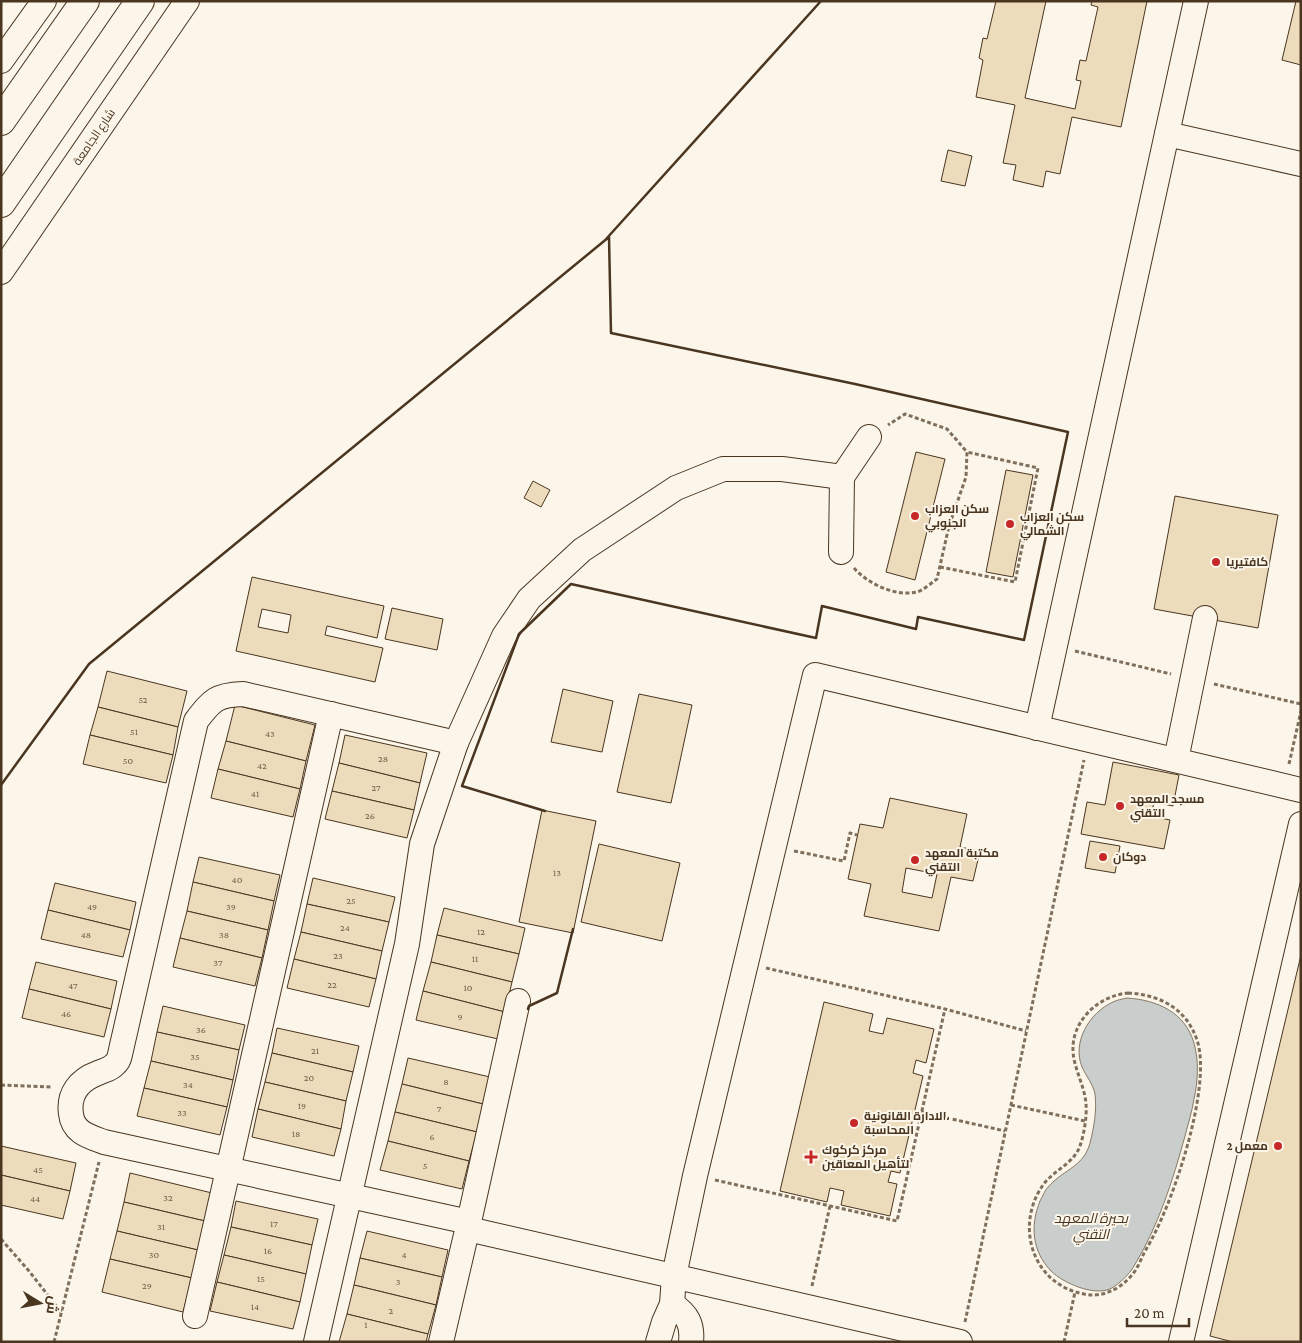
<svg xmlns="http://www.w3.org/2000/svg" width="1302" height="1343" font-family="'Crimson Pro',Cairo,serif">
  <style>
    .water { fill: #c9cecd; stroke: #887966 }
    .building { fill: #ecdcbc; stroke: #4a3520; fill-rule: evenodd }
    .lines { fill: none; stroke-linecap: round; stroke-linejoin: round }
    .minor-casing { stroke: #4a3520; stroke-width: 26 }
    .major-casing { stroke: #4a3520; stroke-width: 30 }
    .path { stroke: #7f6f5c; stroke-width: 3; stroke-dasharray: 4 2.5; stroke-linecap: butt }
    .minor { stroke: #fbf6e9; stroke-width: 24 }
    .major { stroke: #fbf6e9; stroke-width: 28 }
    .wall { stroke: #4a3520; stroke-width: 2.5 }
    .poi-dot { fill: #c62828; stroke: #fbf6e9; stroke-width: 2 }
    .labels { text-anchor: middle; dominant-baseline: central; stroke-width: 4; stroke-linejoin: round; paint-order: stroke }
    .number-label { font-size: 10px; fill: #725f47 }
    .street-label { font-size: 12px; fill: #4a3520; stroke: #fbf6e9 }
    .poi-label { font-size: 12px; font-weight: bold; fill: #4a3520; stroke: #fbf6e9; text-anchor: start }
    .water-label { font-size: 14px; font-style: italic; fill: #4a3520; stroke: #fbf6e9 }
  </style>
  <rect width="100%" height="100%" fill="#fbf6e9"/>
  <path class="water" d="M1127 998C1157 1000 1185 1012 1194 1043 1199 1061 1198 1081 1194 1099 1192 1112 1188 1124 1185 1136 1173 1180 1158 1227 1134 1266 1130 1274 1118 1285 1110 1289 1093 1296 1063 1283 1051 1271 1032 1251 1030 1226 1040 1201 1043 1196 1045 1189 1050 1185 1065 1169 1084 1166 1090 1143 1094 1128 1097 1109 1095 1094 1093 1084 1086 1076 1082 1067 1072 1042 1089 1013 1113 1002 1117 1000 1122 999 1127 998Z"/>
  <g class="building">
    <path d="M996 1H1046L1025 98 1075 109 1081 81 1076 80 1080 60 1086 61 1098 7 1091 5 1092 1H1147L1121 127 1072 117 1060 174 1046 171 1043 187 1013 180 1016 165 1003 163 1015 105 976 97 983 60 979 58 983 38 987 39Z"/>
    <path d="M1296 1H1301V65L1282 60Z"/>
    <path d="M948 150 972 156 965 186 941 181Z"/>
    <path d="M916 452 945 459 915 580 886 572Z"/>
    <path d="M1006 470 1033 475 1013 577 986 572Z"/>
    <path d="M533 481 550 490 541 507 524 498Z"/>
    <path d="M1175 496 1278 515 1258 628 1154 609Z"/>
    <path d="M252 577 384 606 377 638 327 626 325 635 383 648 375 682 236 651ZM262 609 291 615 288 633 258 627Z"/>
    <path d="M392 608 443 619 437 650 385 639Z"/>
    <path d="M107 671 187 691 178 727 98 707Z"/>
    <path d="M563 689 613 701 602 752 551 742Z"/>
    <path d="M639 694 692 705 671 803 617 792Z"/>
    <path d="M235 705 315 725 306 761 226 741Z"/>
    <path d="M98 707 178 727 173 755 90 735Z"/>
    <path d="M90 735 173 755 166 783 83 764Z"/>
    <path d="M345 735 427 753 420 783 339 763Z"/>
    <path d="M226 741 306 761 300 789 218 769Z"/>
    <path d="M1113 762 1179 775 1173 806 1154 802 1151 816 1170 820 1164 849 1081 834 1087 802 1105 805Z"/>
    <path d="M339 763 420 783 414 810 332 791Z"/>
    <path d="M218 769 300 789 293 817 211 798Z"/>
    <path d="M332 791 414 810 407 838 325 819Z"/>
    <path d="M890 798 967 814 960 847 980 851 973 881 951 877 939 931 864 916 871 884 848 879 860 824 883 828ZM906 868 937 874 932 898 902 892Z"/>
    <path d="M542 810 596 821 573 933 519 922Z"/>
    <path d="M1090 841 1120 846 1115 873 1085 868Z"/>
    <path d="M599 844 680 863 662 941 581 922Z"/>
    <path d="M199 857 280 875 274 901 193 882Z"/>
    <path d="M313 878 395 897 389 922 307 904Z"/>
    <path d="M193 882 274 901 268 930 187 911Z"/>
    <path d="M55 883 136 902 130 930 48 910Z"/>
    <path d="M307 904 389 922 382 951 301 932Z"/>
    <path d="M444 908 525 928 519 954 437 935Z"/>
    <path d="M48 910 130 930 123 957 41 939Z"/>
    <path d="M187 911 268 930 262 958 180 938Z"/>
    <path d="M301 932 382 951 376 979 294 959Z"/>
    <path d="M437 935 519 954 512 982 431 962Z"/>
    <path d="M180 938 262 958 255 986 173 967Z"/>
    <path d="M1301 955V1342H1233L1210 1336Z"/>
    <path d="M294 959 376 979 369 1007 287 988Z"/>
    <path d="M36 962 117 981 111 1009 29 989Z"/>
    <path d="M431 962 512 982 505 1012 423 991Z"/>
    <path d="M29 989 111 1009 104 1037 22 1018Z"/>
    <path d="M423 991 505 1012 498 1039 416 1020Z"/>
    <path d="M824 1002 873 1014 869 1031 883 1034 887 1018 934 1029 926 1063 916 1060 913 1073 923 1076 900 1173 891 1171 888 1182 897 1184 890 1216 841 1205 844 1191 830 1188 827 1202 780 1191Z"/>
    <path d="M163 1006 245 1025 239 1050 157 1032Z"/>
    <path d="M277 1028 359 1046 353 1072 272 1053Z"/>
    <path d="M157 1032 239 1050 233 1080 151 1061Z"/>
    <path d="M272 1053 353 1072 346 1101 265 1082Z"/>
    <path d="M408 1058 490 1077 483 1104 402 1084Z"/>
    <path d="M151 1061 233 1080 227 1107 144 1088Z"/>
    <path d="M265 1082 346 1101 341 1129 258 1109Z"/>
    <path d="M402 1084 483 1104 477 1132 395 1112Z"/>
    <path d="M144 1088 227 1107 220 1135 137 1116Z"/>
    <path d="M258 1109 341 1129 334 1156 252 1137Z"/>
    <path d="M395 1112 477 1132 469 1161 388 1141Z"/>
    <path d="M388 1141 469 1161 462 1189 380 1170Z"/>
    <path d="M1 1146 76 1163 70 1191 1 1175Z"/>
    <path d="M130 1173 212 1193 205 1221 124 1202Z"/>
    <path d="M1 1175 70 1191 63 1219 1 1205Z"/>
    <path d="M236 1201 318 1219 312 1245 231 1227Z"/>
    <path d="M124 1202 205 1221 198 1250 117 1231Z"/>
    <path d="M231 1227 312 1245 306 1274 224 1255Z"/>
    <path d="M117 1231 198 1250 192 1278 110 1259Z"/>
    <path d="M367 1231 448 1250 442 1277 360 1258Z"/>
    <path d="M224 1255 306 1274 300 1302 217 1282Z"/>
    <path d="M360 1258 442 1277 436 1305 354 1285Z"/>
    <path d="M110 1259 192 1278 183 1312 102 1292Z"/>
    <path d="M217 1282 300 1302 293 1329 210 1311Z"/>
    <path d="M354 1285 436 1305 428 1334 347 1314Z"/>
    <path d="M347 1314 428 1334 426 1342H339Z"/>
  </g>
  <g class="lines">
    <g class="minor-casing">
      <g id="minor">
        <path d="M1 61 44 1"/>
        <path d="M1167 134 1301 164"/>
        <path d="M1 272 187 1"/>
        <path d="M841 552 842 477 869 437"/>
        <path d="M1037 728 1196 1"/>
        <path d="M456 743 243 694C216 695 212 700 196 721L121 1050C120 1055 119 1061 115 1064 110 1070 104 1070 98 1073 79 1080 68 1094 71 1114 73 1132 88 1136 104 1142L469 1222"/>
        <path d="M1176 760 1205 618"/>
        <path d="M468 1229 960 1342"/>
        <path d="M672 1304C687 1314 693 1324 691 1342"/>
        <path d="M195 1316 331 714"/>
        <path d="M316 1342 407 944 422 844 456 743 504 636 529 599 582 550 676 488 723 469H782L842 477"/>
        <path d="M441 1342 469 1222 518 1001"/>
        <path d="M658 1342 664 1322 672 1304 674 1276 695 1176 815 675 1301 790"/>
        <path d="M1181 1342 1301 824"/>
      </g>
    </g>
    <g class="major-casing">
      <g id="major">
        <path d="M1 121 85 1"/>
        <path d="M1 203 140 1"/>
      </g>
    </g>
    <g class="path">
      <path d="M940 567 1015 582 1038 468 967 452"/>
      <path d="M854 568C868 584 896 597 917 592 924 590 931 583 937 579L949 526 966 477 967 452 947 429 905 414 888 425"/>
      <path d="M1075 651 1171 674"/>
      <path d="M1214 684 1301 704"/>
      <path d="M1289 764 1301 711"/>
      <path d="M794 851 844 861 850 833 857 835"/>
      <path d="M766 968 945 1009 1026 1031"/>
      <path d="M1128 993C1160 995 1186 1008 1197 1040 1213 1087 1171 1210 1145 1251 1141 1259 1138 1268 1132 1275 1120 1289 1103 1298 1084 1294 1034 1285 1015 1229 1041 1188 1051 1171 1073 1165 1080 1146 1084 1134 1087 1117 1086 1104 1085 1089 1077 1074 1074 1059 1067 1025 1096 996 1128 993Z"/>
      <path d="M1 1085 52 1087"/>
      <path d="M1011 1105 1085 1121"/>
      <path d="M921 1112 1005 1131"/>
      <path d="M715 1180 897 1221 945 1009"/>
      <path d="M1 1239 29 1271 61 1312"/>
      <path d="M812 1286 830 1206"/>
      <path d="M965 1322 1084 760"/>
      <path d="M54 1342 99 1162"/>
      <path d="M1064 1342 1075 1292"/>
    </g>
    <use href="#minor" class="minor"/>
    <use href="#major" class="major"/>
    <g class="wall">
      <path d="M607 238 821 1"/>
      <path d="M1 785 89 664 609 237 611 333 855 384 1068 432 1024 640 918 617 916 629 822 606 816 638 571 584 519 634 462 786 545 811"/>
      <path d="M528 1009 529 1006 557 993 573 929"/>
    </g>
  </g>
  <g class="poi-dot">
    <circle cx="915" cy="516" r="5"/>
    <circle cx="1010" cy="524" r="5"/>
    <circle cx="1216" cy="562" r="5"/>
    <circle cx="1120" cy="806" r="5"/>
    <circle cx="1103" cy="857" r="5"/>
    <circle cx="915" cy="860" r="5"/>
    <circle cx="854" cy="1123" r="5"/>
    <circle cx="1278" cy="1146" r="5"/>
    <path d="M808.5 1149.5h5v5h5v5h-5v5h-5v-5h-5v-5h5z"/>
  </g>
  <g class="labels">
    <g class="number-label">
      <text x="143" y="699">52</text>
      <text x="134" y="731">51</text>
      <text x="270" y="733">43</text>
      <text x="383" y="758">28</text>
      <text x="128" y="760">50</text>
      <text x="262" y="765">42</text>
      <text x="376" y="787">27</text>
      <text x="255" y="793">41</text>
      <text x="370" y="815">26</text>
      <text x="557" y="872">13</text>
      <text x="237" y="879">40</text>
      <text x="351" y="900">25</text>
      <text x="92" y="906">49</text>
      <text x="231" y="906">39</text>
      <text x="345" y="927">24</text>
      <text x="481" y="931">12</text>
      <text x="86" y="934">48</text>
      <text x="224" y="934">38</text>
      <text x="338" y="955">23</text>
      <text x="475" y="958">11</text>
      <text x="218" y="962">37</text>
      <text x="332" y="984">22</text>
      <text x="73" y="985">47</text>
      <text x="468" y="987">10</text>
      <text x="66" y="1013">46</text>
      <text x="460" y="1016">9</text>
      <text x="201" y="1029">36</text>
      <text x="315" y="1050">21</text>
      <text x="195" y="1056">35</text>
      <text x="309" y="1077">20</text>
      <text x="446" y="1081">8</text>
      <text x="188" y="1084">34</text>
      <text x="302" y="1105">19</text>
      <text x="439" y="1108">7</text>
      <text x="182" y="1112">33</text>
      <text x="296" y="1133">18</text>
      <text x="432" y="1136">6</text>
      <text x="425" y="1165">5</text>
      <text x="38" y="1169">45</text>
      <text x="168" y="1197">32</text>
      <text x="35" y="1198">44</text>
      <text x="274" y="1223">17</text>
      <text x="161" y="1226">31</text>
      <text x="268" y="1250">16</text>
      <text x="154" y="1254">30</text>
      <text x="404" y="1254">4</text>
      <text x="261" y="1278">15</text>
      <text x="398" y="1281">3</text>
      <text x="147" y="1285">29</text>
      <text x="255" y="1306">14</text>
      <text x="391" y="1310">2</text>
      <text x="366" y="1324">1</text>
    </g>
    <g class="street-label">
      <text transform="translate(94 137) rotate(-56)">شارع الجامعة</text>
    </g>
    <g class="poi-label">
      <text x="925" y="509">سكن العزاب<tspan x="925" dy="14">الجنوبي</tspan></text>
      <text x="1020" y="517">سكن العزاب<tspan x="1020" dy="14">الشمالي</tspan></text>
      <text x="1226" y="562">کافتیریا</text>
      <text x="1130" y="799">مسجد المعهد<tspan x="1130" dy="14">التقني</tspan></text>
      <text x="925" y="853">مكتبة المعهد<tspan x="925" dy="14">التقني</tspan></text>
      <text x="1113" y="857">دوکان</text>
      <text x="864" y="1116">الادارة القانونية،<tspan x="864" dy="14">المحاسبة</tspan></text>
      <text x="1268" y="1146" text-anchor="end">معمل 2</text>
      <text x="822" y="1150">مركز كركوك<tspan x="822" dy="14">لتأهيل المعاقين</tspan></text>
    </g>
    <g class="water-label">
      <text x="1091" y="1218">بحيرة المعهد<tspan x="1091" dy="16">التقني</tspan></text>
    </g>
  </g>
  <rect width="1302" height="1343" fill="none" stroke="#4a3520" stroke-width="5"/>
  <g transform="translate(40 1303) rotate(100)" stroke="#fbf6e9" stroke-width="4" paint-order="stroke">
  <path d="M0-4L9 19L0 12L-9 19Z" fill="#4a3520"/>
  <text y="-8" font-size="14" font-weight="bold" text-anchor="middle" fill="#4a3520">ش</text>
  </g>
  <path d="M1127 1318v8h62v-8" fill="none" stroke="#4a3520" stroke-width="2.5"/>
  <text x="1134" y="1318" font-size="15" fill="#4a3520" stroke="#fbf6e9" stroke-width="4" paint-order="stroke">20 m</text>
</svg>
